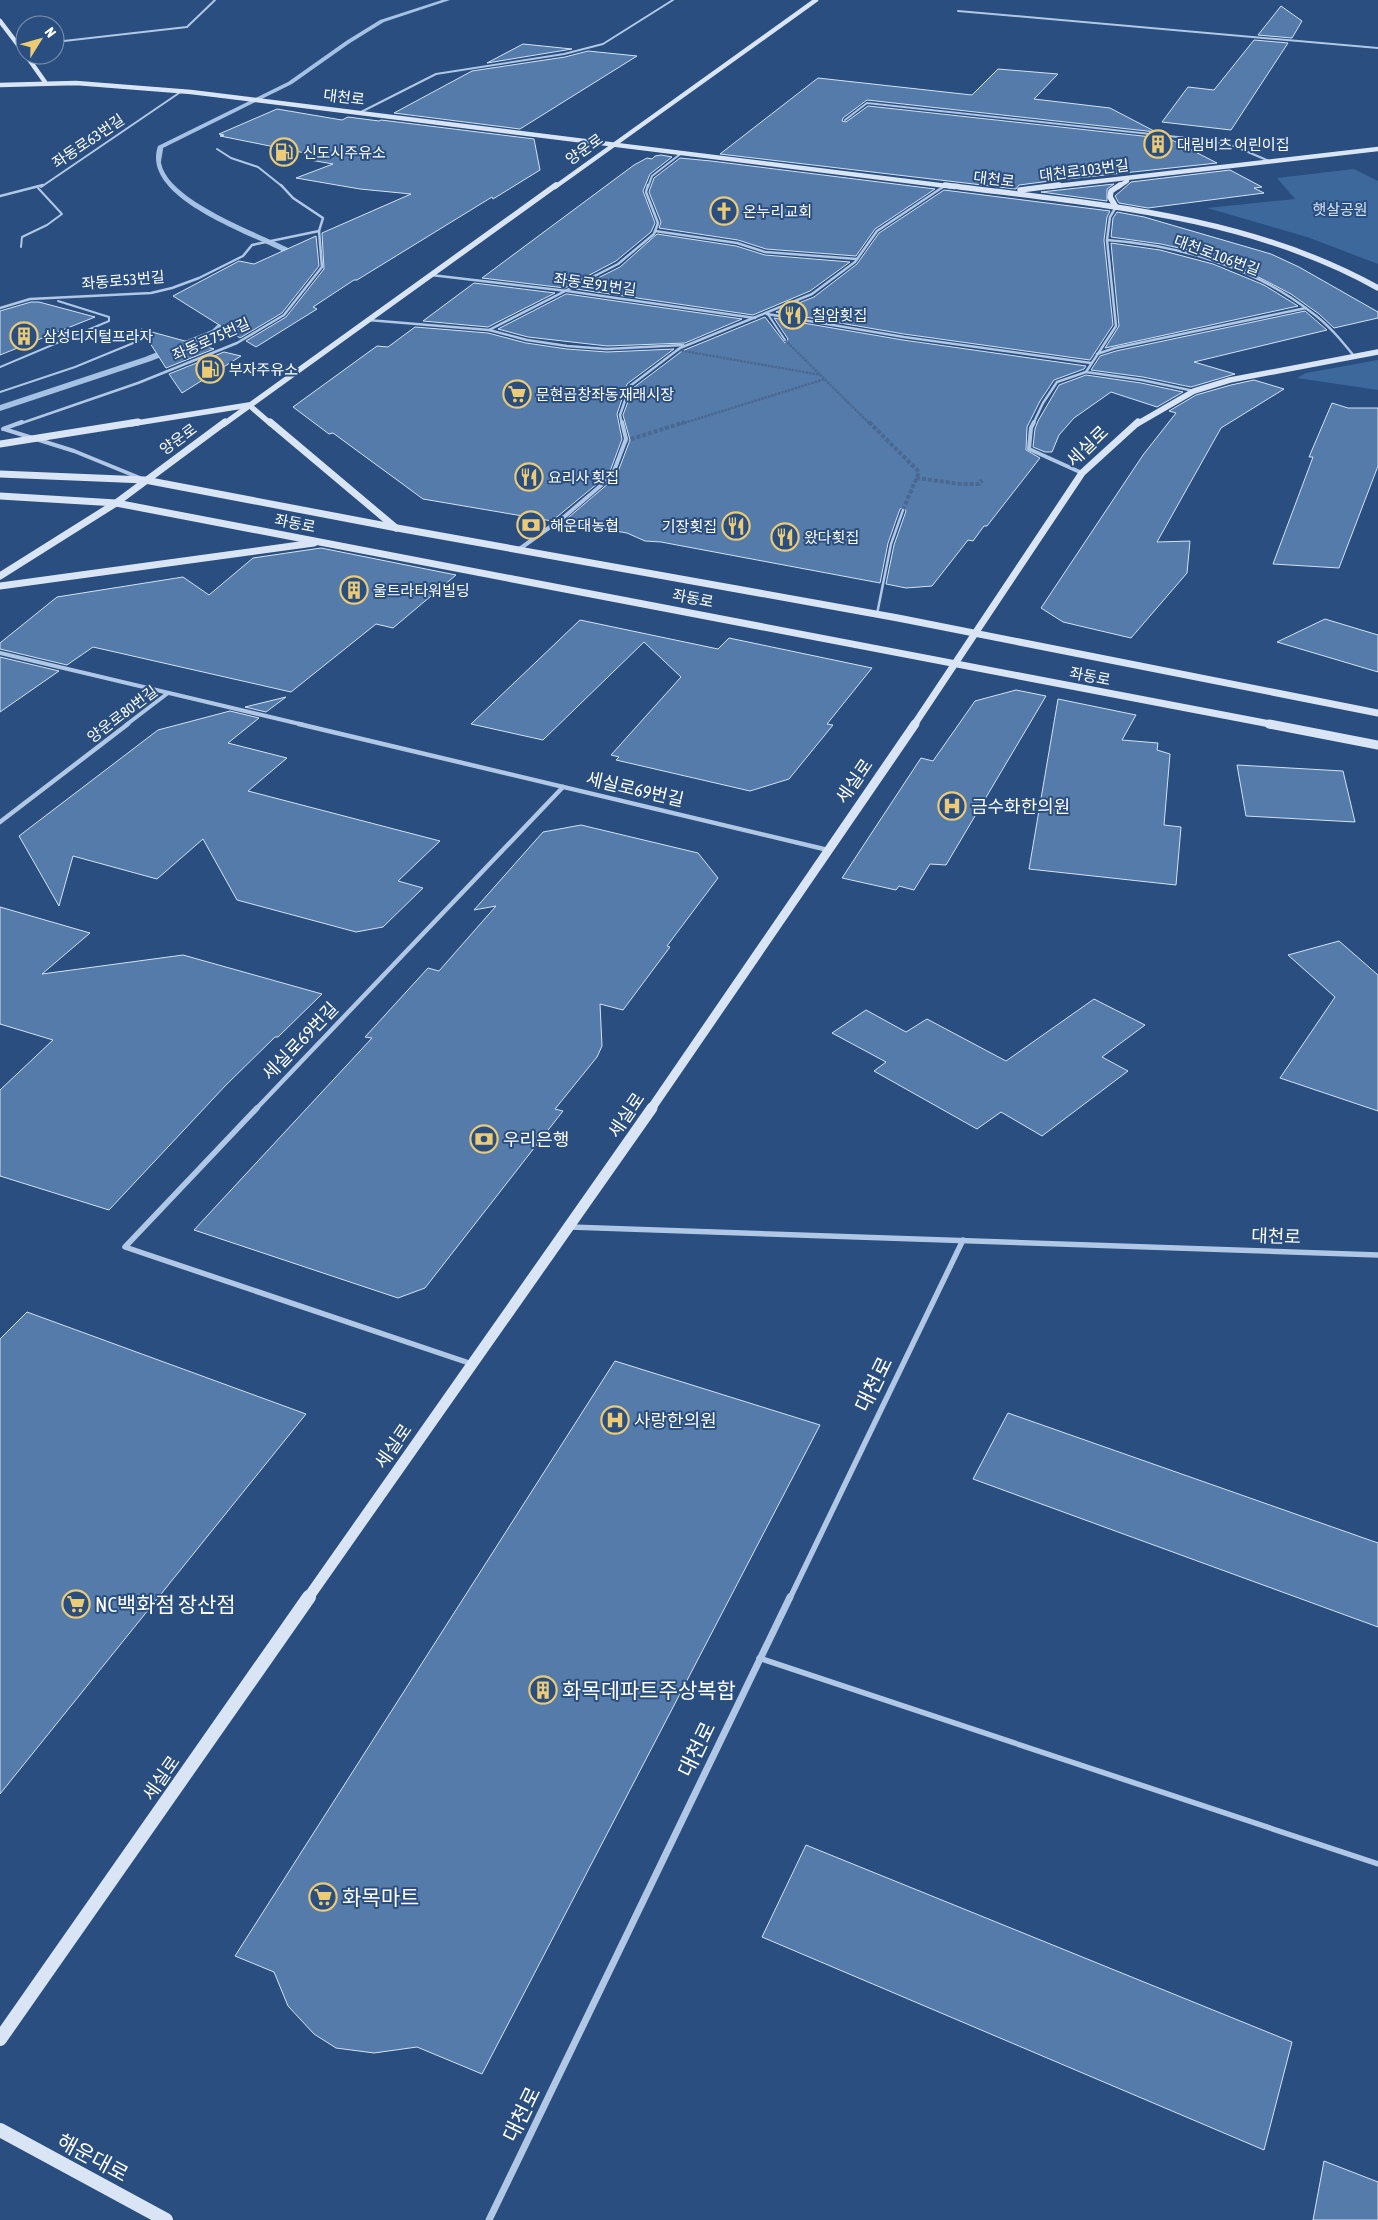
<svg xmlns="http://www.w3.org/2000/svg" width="1378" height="2220" font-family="'Asap Condensed','Noto Sans KR',sans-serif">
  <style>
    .green { fill: #3d689c }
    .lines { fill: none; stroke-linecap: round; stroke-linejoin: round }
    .stream { fill: #a5c2e5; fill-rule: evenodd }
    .building { fill: #557baa; stroke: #d3e2f4 }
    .street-tunnel-far1 { stroke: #496992; stroke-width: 2.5; stroke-dasharray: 2.5 1; stroke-linecap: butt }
    .street-tunnel { stroke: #496992; stroke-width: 4; stroke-dasharray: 4 2; stroke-linecap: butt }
    .lane-far2 { stroke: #b0c8e5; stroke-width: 2 }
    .lane-far1 { stroke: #b0c8e5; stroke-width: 2.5 }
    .lane { stroke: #b0c8e5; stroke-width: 5.5 }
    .street-far5 { stroke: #b0c8e5; stroke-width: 2 }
    .street-far4 { stroke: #b0c8e5; stroke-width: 2.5 }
    .street-far3 { stroke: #b0c8e5; stroke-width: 4 }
    .street-far2 { stroke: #b0c8e5; stroke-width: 4.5 }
    .street-far1 { stroke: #b0c8e5; stroke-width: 5.5 }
    .street { stroke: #b0c8e5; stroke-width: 7 }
    .secondary-far5 { stroke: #d9e5f5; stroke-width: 4.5 }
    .secondary-far4 { stroke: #d9e5f5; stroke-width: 5.5 }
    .secondary-far3 { stroke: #d9e5f5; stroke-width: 7 }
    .secondary-far2 { stroke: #d9e5f5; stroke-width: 9 }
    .secondary-far1 { stroke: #d9e5f5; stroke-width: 11 }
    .secondary { stroke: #d9e5f5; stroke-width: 14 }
    .labels { text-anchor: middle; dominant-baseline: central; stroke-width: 4; stroke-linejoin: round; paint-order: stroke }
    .far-street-label { font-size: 15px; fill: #fff; stroke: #294e7f }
    .far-poi-label { font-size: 15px; fill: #fff; stroke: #294e7f; text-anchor: start }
    .far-park-label { font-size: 15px; fill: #d3e2f4; stroke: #294e7f }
    .street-label { font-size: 18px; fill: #fff; stroke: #294e7f }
    .poi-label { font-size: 18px; fill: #fff; stroke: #294e7f; text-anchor: start }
    .near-street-label { font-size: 21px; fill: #fff; stroke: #294e7f }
    .near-poi-label { font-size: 21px; fill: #fff; stroke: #294e7f; text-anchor: start }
  </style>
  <rect width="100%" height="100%" fill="#294e7f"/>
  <g class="green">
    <path d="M1354 169 1378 181V264L1307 237 1207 208 1295 199 1277 178Z"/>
    <path d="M1378 360V390L1297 378 1306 373Z"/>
  </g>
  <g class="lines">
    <g class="stream">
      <path d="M442 0H450L384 22 350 43 292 84 163 148C163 152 161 159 161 163 168 201 259 233 290 249L284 269 277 267 283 252C249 233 140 198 158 146L288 82 346 41 380 20Z"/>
      <path d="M231 312 238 314 218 334 151 361 0 411V405L145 357 212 330Z"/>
    </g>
  </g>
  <g class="building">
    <path d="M1281 6 1302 21 1292 38 1258 35Z"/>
    <path d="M1254 40 1288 43 1231 130 1162 122 1188 87 1214 90Z"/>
    <path d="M523 44 572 49 487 63Z"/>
    <path d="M588 51 637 56 520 129 394 113 472 71 565 57Z"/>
    <path d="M998 69 1058 74 1034 99 1110 108 1156 132 867 100 843 118 842 121 846 122 868 106 1170 139 1217 163 1058 180 1019 185 1016 189 720 154 818 78 972 95Z"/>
    <path d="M277 109 342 120 348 117 379 121 381 120 534 139 540 170 493 199 492 197 357 280H354L313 307 317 309 256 347 246 341 286 317 324 269 322 233 411 194 360 189 296 178 333 164 310 160 320 156 220 136 224 135 219 134Z"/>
    <path d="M661 155 672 157 650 174 643 191 655 223 651 232 616 261 565 288 482 278 634 165 647 158 652 159 655 156Z"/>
    <path d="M680 158 711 161 935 189 875 229 856 256 766 249 738 240 659 228 661 222 649 192 650 189 654 178Z"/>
    <path d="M1230 170 1262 187 1254 188 1264 193 1148 208 1119 203 1115 196 1131 182Z"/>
    <path d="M1114 184 1107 189V201L1041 192Z"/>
    <path d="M944 190 1110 211 1107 217 1104 240 1113 325 1090 360 904 334 776 312 814 297 857 264 879 233Z"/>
    <path d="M1117 212 1144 217 1271 254 1299 267 1378 312V318L1334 328 1319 314 1291 294 1241 268 1188 250 1161 244 1111 237 1113 218Z"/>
    <path d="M657 234 736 246 765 255 850 262 810 291 753 315 576 289 620 267Z"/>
    <path d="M316 236 319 266 282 313 240 338 173 296 239 261 254 264Z"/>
    <path d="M1111 243 1160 250 1213 264 1264 285 1298 306 1105 348 1119 326Z"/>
    <path d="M474 283 555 293 488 327 423 321Z"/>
    <path d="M566 294H567L742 319 685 343 607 346 528 337 498 329Z"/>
    <path d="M31 302H39L95 317 0 355V311Z"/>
    <path d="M1305 311 1327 330 1194 362 1235 374 1191 387 1143 377 1091 370 1100 356 1116 351Z"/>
    <path d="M765 317 785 343 788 339 774 318 903 340 1086 366 1084 369 1054 380 1040 401 1027 427 1026 450 1040 458 987 526H984L973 541 968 540 932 586 906 588 886 584 894 545 906 511 904 507 900 509 888 543 880 583 661 542 645 541 627 533 563 522 616 477 630 440 623 415 633 388 682 351Z"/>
    <path d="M415 327 488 333 526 343 567 349 607 352 674 349 627 384 617 414 622 439 609 474 552 521 423 499 333 433 329 434 293 407 377 346 388 347Z"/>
    <path d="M141 329 214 349 166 368 148 340 150 336 145 335Z"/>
    <path d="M224 352 241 356 182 393 169 374Z"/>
    <path d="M1086 375 1141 383 1183 392 1157 407 1111 392 1074 418 1059 435 1052 452H1045L1033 447 1035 429 1038 421 1059 385Z"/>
    <path d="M1254 380 1284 389 1221 428 1157 542 1190 541 1187 573 1131 638 1063 622 1041 608 1143 455 1176 413 1169 411 1196 395 1231 385Z"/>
    <path d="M1332 403 1348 408H1378V466L1339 568 1273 564 1313 457H1309Z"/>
    <path d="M321 548 456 575 393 628 376 624 291 692 93 647 67 665 0 649V643L57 597 183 577 209 595 253 558Z"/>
    <path d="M1325 619 1378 635V672L1277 642Z"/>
    <path d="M580 620 718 649 729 638 872 668 827 724 833 725 789 779 750 791 616 760 619 757 611 755 681 677 644 642 543 740 471 724Z"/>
    <path d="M0 657 59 671 0 712Z"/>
    <path d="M1016 690 1046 696 946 865 930 864 914 890 899 886 896 890 842 878 921 758 933 761 975 701Z"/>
    <path d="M286 697 266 712 245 707Z"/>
    <path d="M1058 699 1136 715 1122 740 1158 743 1157 750 1170 754 1164 825 1181 827 1176 885 1029 869Z"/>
    <path d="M230 711 259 718 228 743 287 758 248 791 440 841 398 881 423 888 383 927 356 932 237 900 203 839 157 879 73 856 59 906 19 836 158 730Z"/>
    <path d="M1237 765 1343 771 1355 822 1246 816Z"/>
    <path d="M581 825 698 853 718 878 667 946 670 947 623 1010 600 1004 602 1046 597 1057 555 1109 563 1111 425 1288 398 1298 194 1230 372 1038 365 1037 428 968 439 971 496 906 474 910 543 832Z"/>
    <path d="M0 907 90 933 42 974 183 955 322 994 278 1037H275L226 1085 109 1210 0 1176V1090L53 1040 0 1024Z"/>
    <path d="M1339 941 1378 975V1111L1280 1078 1335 997 1288 955Z"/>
    <path d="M1094 999 1145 1025 1102 1057 1128 1071 1042 1136 1001 1112 977 1129 874 1071 886 1062 832 1033 866 1010 906 1032 927 1019 1006 1061Z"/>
    <path d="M27 1312 306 1414 0 1794V1339Z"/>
    <path d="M615 1361 820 1425 482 2074 417 2047 374 2053 336 2048 314 2034 288 2006 274 1972 235 1956Z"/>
    <path d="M1008 1413 1378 1543V1627L973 1479Z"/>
    <path d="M806 1845 1292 2042 1264 2150 762 1937Z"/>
    <path d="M1324 2161 1378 2182V2220H1313Z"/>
  </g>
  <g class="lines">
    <g class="street-tunnel-far1">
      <path d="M785 340 870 424"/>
      <path d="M678 350 821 375"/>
      <path d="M681 424 825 379"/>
    </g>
    <g class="street-tunnel">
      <path d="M869 422 919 472 903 510"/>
      <path d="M625 441 685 422"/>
      <path d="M916 478 960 484H979L982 480"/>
    </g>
    <g class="lane-far2">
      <path d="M958 11 1378 48"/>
      <path d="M55 42 187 27 215 0"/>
      <path d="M845 120 867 103 1205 140 1234 146 1269 161"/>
      <path d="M21 247 22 237 47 225 62 214 38 188"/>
      <path d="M767 313 785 340"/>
      <path d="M0 367 109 321V317L58 301"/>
      <path d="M0 392 75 367 148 337"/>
    </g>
    <path class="lane-far1" d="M877 614 891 544 903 510"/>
    <path class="lane" d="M759 1658 1378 1864"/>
    <g class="street-far5">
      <path d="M361 112 436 74 564 54 603 44 673 0"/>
      <path d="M217 149 231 158 258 167 283 187"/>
      <path d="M41 187 182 91"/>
      <path d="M648 187 652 176 683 152"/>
      <path d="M944 187 947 185"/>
    </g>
    <g class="street-far4">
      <path d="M0 196 43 185"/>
      <path d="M1116 207 1110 217 1107 240 1116 326 1086 372 1142 380 1194 391"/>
      <path d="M655 231 737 243 765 252 857 259"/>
      <path d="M1107 240C1178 245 1254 267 1311 312 1328 324 1341 340 1354 356"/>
      <path d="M431 275 567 291 755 318"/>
      <path d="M0 308 30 299 151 293 172 288 199 278 243 256 252 245 319 231"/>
      <path d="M767 314 904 337 1091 363"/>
      <path d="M368 320 489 330 527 340 567 346 607 349 683 345"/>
      <path d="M489 330 618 264 654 234 658 223 646 192 648 185"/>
      <path d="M1097 354 1115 348 1306 308"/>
      <path d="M19 424 138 383 237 343 284 315 322 267 319 231 323 218 293 198 281 185"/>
      <path d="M622 424 620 415 630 386 680 348 812 294 855 262 877 231 946 185"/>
      <path d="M1033 424 1043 403 1057 382 1086 372"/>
    </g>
    <g class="street-far3">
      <path d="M1034 422 1031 428 1029 449 1082 473"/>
      <path d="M3 429 22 422"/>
      <path d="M4 429 74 451 140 478"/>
      <path d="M518 550 564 517 612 476 626 439 622 422"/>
      <path d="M0 653 304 725"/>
      <path d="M126 725 168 693"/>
    </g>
    <g class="street-far2">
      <path d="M299 724 828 850"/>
      <path d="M0 822 128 724"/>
      <path d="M256 1109 563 787"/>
    </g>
    <g class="street-far1">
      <path d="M257 1108 125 1247 472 1364"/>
      <path d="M570 1227 1378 1255"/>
      <path d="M790 1598 963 1240"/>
    </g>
    <path class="street" d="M489 2220 790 1597"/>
    <g class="secondary-far5">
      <path d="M0 21 25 54"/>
      <path d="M26 55 45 82"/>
      <path d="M0 85 76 83 191 92 955 187"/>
      <path d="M555 187 816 0"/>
      <path d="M1048 187 1378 149"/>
      <path d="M1118 187 1127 181"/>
    </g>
    <g class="secondary-far4">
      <path d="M945 185C1092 204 1246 214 1378 288"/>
      <path d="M1020 190 1059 185"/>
      <path d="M1116 207 1110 197 1111 191 1120 185"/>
      <path d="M130 424 249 405 271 424"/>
      <path d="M224 424 556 185"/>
      <path d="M1137 424 1194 391 1230 380 1378 352"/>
    </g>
    <g class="secondary-far3">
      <path d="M270 422 396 528"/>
      <path d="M0 444 138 422"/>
      <path d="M0 474 145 480 397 528 898 618 1378 713"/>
      <path d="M0 496 116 503 1275 725"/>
      <path d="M0 576 116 503 225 422"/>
      <path d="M0 586 314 543"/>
      <path d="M914 725 1082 473 1138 422"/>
    </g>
    <g class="secondary-far2">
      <path d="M1269 724 1378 745"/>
      <path d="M651 1109 915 724"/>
    </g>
    <path class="secondary-far1" d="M308 1598 652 1108"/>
    <g class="secondary">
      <path d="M0 2039 309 1597"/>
      <path d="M0 2130 166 2220"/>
    </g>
  </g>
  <defs>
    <g id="building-ring" transform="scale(1.4375)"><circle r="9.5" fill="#294e7f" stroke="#eccb77" stroke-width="1.5"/><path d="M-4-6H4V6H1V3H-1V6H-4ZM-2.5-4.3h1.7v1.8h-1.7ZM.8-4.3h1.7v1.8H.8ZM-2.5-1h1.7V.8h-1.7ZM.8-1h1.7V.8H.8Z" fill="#eccb77"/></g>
    <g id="fuel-ring" transform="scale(1.4375)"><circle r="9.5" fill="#294e7f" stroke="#eccb77" stroke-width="1.5"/><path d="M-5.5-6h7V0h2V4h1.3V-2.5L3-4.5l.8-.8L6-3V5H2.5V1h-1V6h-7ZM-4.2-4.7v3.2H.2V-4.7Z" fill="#eccb77"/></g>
    <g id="church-ring" transform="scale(1.4375)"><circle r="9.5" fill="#294e7f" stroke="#eccb77" stroke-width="1.5"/><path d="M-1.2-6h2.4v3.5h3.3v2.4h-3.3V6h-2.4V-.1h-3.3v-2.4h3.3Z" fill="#eccb77"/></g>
    <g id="restaurant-ring" transform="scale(1.4375)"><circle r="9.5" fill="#294e7f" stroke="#eccb77" stroke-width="1.5"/><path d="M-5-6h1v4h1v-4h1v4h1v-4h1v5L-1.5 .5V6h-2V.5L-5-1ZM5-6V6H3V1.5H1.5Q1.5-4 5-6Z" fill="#eccb77"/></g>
    <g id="supermarket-ring" transform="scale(1.4375)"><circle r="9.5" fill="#294e7f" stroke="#eccb77" stroke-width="1.5"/><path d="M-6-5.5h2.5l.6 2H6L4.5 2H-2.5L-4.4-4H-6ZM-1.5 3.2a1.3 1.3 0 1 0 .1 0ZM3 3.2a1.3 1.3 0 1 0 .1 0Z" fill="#eccb77"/></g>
    <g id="bank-ring" transform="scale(1.4375)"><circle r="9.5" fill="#294e7f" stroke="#eccb77" stroke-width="1.5"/><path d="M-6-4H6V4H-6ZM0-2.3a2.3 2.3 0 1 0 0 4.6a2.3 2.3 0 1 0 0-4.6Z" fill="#eccb77"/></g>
    <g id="hospital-ring" transform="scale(1.4375)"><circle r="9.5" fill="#294e7f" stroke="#eccb77" stroke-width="1.5"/><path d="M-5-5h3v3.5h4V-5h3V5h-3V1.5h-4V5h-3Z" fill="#eccb77"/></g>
  </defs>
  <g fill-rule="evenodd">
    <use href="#building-ring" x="1158" y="144"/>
    <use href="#fuel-ring" x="284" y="152"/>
    <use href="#church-ring" x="724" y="211"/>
    <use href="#restaurant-ring" x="793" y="315"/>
    <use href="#building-ring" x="24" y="336"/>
    <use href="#fuel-ring" x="210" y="369"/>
    <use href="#supermarket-ring" x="517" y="394"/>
    <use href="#restaurant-ring" x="529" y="477"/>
    <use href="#bank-ring" x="531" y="525"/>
    <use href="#restaurant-ring" x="736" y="526"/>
    <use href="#restaurant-ring" x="785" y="537"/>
    <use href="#building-ring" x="354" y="590"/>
    <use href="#hospital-ring" x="952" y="806"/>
    <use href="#bank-ring" x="484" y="1139"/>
    <use href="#hospital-ring" x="615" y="1420"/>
    <use href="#supermarket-ring" x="76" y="1604"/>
    <use href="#building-ring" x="543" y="1690"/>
    <use href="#supermarket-ring" x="323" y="1897"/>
  </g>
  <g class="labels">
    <g class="far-street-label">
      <text transform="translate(344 97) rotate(7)">대천로</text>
      <text transform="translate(88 141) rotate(-34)">좌동로63번길</text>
      <text transform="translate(584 149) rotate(-35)">양운로</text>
      <text transform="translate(1084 170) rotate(-7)">대천로103번길</text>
      <text transform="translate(994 179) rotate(7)">대천로</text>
      <text transform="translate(1217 255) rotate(20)">대천로106번길</text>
      <text transform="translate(123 280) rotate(-5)">좌동로53번길</text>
      <text transform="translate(595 284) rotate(8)">좌동로91번길</text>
      <text transform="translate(211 339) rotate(-24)">좌동로75번길</text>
      <text transform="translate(178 439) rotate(-36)">양운로</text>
      <text transform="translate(295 523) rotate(11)">좌동로</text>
      <text transform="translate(693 598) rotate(11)">좌동로</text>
      <text transform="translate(1090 676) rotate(11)">좌동로</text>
      <text transform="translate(122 714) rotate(-37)">양운로80번길</text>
    </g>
    <g class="far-poi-label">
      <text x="1177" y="144">대림비츠 어린이집</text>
      <text x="303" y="152">신도시주유소</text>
      <text x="743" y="211">온누리교회</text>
      <text x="812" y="315">칠암횟집</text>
      <text x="43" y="336">삼성디지털프라자</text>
      <text x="229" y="369">부자주유소</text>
      <text x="536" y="394">문현곱창좌동재래시장</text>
      <text x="548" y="477">요리사 횟집</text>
      <text x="550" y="525">해운대농협</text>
      <text x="717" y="526" text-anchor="end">기장횟집</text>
      <text x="804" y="537">왔다횟집</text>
      <text x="373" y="590">울트라타워빌딩</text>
    </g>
    <g class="far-park-label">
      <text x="1340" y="209">햇살공원</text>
    </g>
    <g class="street-label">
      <text transform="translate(1087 446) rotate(-44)">세실로</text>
      <text transform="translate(854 781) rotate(-55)">세실로</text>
      <text transform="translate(635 789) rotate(13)">세실로69번길</text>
      <text transform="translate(300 1041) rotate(-46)">세실로69번길</text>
      <text transform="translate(626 1115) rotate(-56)">세실로</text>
      <text transform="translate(1276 1236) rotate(2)">대천로</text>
      <text transform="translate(393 1446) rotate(-55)">세실로</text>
      <text transform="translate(161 1778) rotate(-55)">세실로</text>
    </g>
    <g class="poi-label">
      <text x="971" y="806">금수화한의원</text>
      <text x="503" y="1139">우리은행</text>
      <text x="634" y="1420">사랑한의원</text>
    </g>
    <g class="near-street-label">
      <text transform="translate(873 1384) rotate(-64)">대천로</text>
      <text transform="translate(696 1749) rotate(-64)">대천로</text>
      <text transform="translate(521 2114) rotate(-64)">대천로</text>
      <text transform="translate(93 2157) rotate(28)">해운대로</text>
    </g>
    <g class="near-poi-label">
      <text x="95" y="1604">NC백화점 장산점</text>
      <text x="562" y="1690">화목데파트주상복합</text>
      <text x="342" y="1897">화목마트</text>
    </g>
  </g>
  <g transform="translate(40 40) rotate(53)"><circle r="24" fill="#294e7f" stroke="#7f95b2"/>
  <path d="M0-4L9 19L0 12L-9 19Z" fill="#eccb77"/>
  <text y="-8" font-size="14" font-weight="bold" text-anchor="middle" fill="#ffffff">N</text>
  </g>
</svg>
